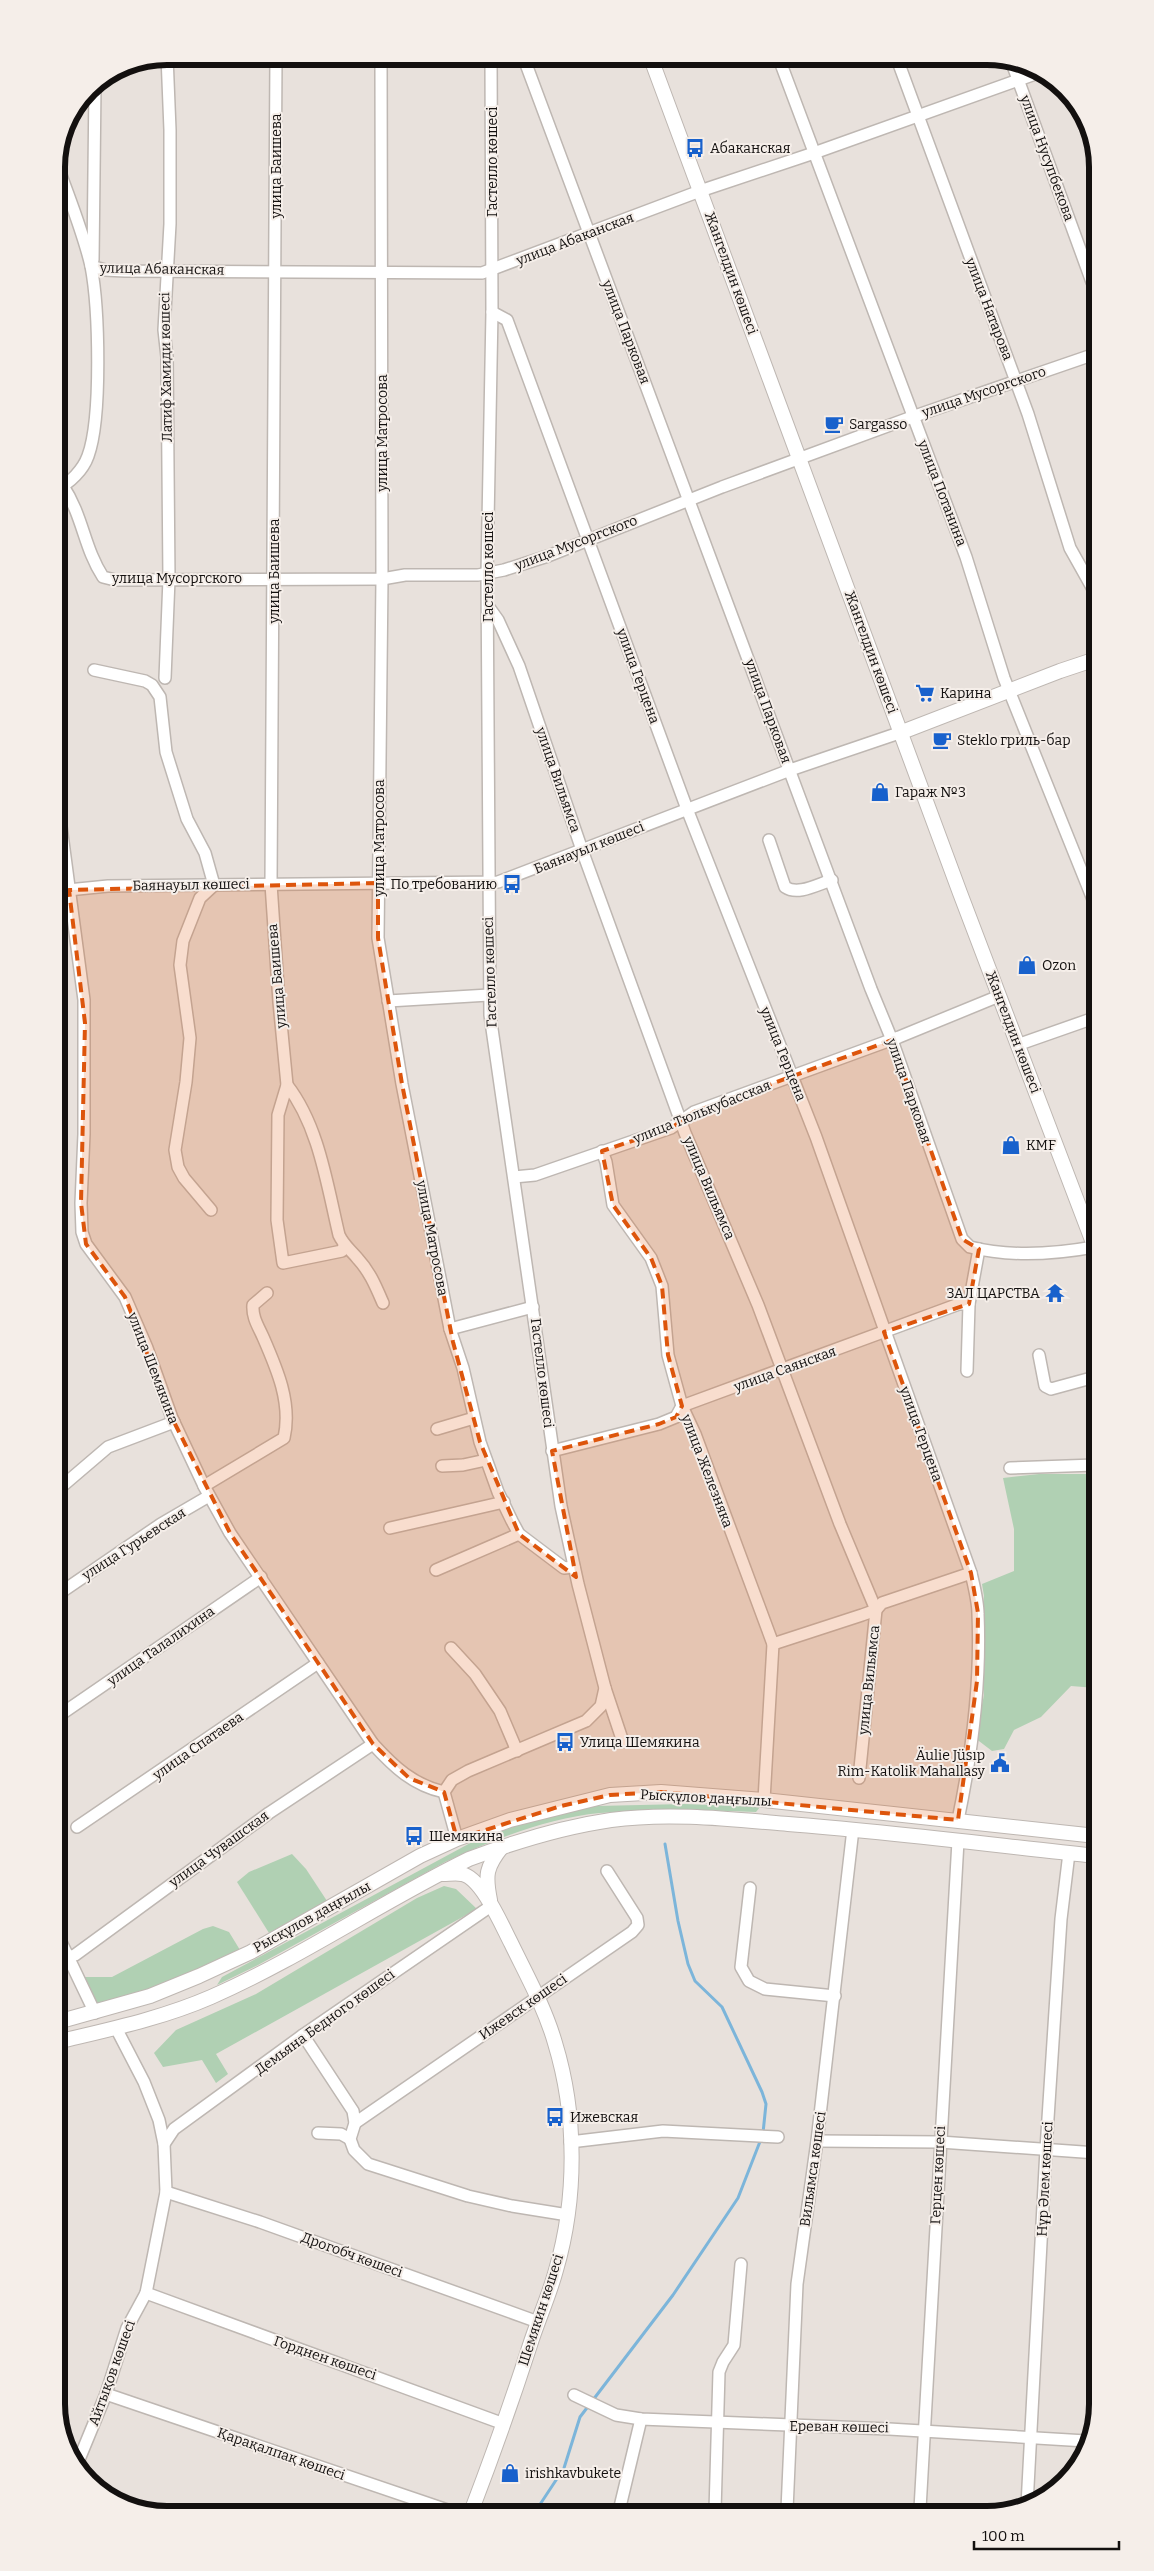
<svg xmlns="http://www.w3.org/2000/svg" width="1154" height="2571" font-family="Bitter,serif">
  <style>
    .green { fill: #b0d0b3 }
    .lines { fill: none; stroke-linecap: round; stroke-linejoin: round }
    .stream { stroke: #7cb5da; stroke-width: 3 }
    .minor-casing { stroke: #beb7b2; stroke-width: 14 }
    .major-casing { stroke: #beb7b2; stroke-width: 16 }
    .minor { stroke: #fff; stroke-width: 11 }
    .major { stroke: #fff; stroke-width: 14 }
    .marked { fill: #dd550c; fill-opacity: 0.2; stroke: #dd550c; stroke-width: 4; stroke-dasharray: 10 6; stroke-linejoin: round }
    .labels { text-anchor: middle; dominant-baseline: central; stroke-width: 4; stroke-linejoin: round; paint-order: stroke }
    .poi-label { font-size: 14px; fill: #13100f; stroke: #f5eee9; text-anchor: start }
    .street-label { font-size: 14px; fill: #13100f; stroke: #f5eee9 }
    .rim { fill: none; stroke: #13100f; stroke-width: 6 }
  </style>
  <rect width="100%" height="100%" fill="#e8e1dc"/>
  <g class="green">
    <path d="M1039 1474H1095L1096 1688 1071 1686 1041 1717 1014 1730 1004 1749 992 1751 975 1738 984 1695 980 1658 984 1596 982 1584 1014 1571V1529L1003 1478Z"/>
    <path d="M684 1804 760 1807 756 1812C704 1810 652 1809 600 1813 547 1818 493 1840 445 1862L258 1965 217 1985 222 1977 474 1841 535 1819 597 1806Z"/>
    <path d="M292 1854 306 1869 327 1901 269 1933 237 1882 249 1872Z"/>
    <path d="M444 1886 456 1889 477 1909 216 2054 228 2074 216 2083 202 2060 163 2067 154 2053 176 2030 256 1994 417 1898Z"/>
    <path d="M213 1926 229 1932 240 1950 173 1982 98 2005 81 1977H112L203 1929Z"/>
  </g>
  <g class="lines">
    <g class="stream">
      <path d="M665 1844 678 1921 688 1964 695 1981 722 2007 762 2092 766 2104 763 2133"/>
      <path d="M535 2512 564 2468 580 2417 673 2295 738 2198 761 2139"/>
    </g>
    <g class="minor-casing">
      <g id="minor">
        <path d="M276 56 271 884 279 1002 287 1085 278 1115 277 1220 283 1263 342 1251 344 1246"/>
        <path d="M381 56 382 579 378 938 402 1084 450 1329 463 1368 480 1442 498 1492 512 1521 519 1534 564 1568 574 1567"/>
        <path d="M523 56 871 989 892 1040 962 1239 970 1247C1009 1257 1055 1254 1094 1247"/>
        <path d="M778 56 966 557 1004 678 1094 902"/>
        <path d="M896 56 1028 414 1070 548 1093 589"/>
        <path d="M1012 63 1092 282"/>
        <path d="M56 161C68 196 83 231 91 266 99 308 102 418 88 456 83 470 70 483 57 489"/>
        <path d="M93 260 95 85"/>
        <path d="M91 266 105 270 125 271 482 273 700 191 814 153 1038 73"/>
        <path d="M492 312 507 320 687 809 816 1137 971 1573C974 1586 978 1601 978 1614 981 1683 972 1753 958 1820"/>
        <path d="M63 486C83 516 84 548 103 577L115 580 382 579 405 575H478L504 570 548 556 722 487 912 417 1092 355"/>
        <path d="M488 606 498 620 519 666 582 850 685 1133 758 1305 840 1524 876 1610 859 1778"/>
        <path d="M94 670 145 681 152 685 160 697 166 752 187 819 205 853 214 885 200 898 183 941 180 965 190 1038 186 1082 175 1150 178 1167 184 1178 211 1210"/>
        <path d="M165 678 169 579 167 357 164 330 170 224V130L167 56"/>
        <path d="M58 804 84 1000V1134L81 1203 82 1232 86 1244 125 1297 147 1348 172 1418 204 1486 230 1533 373 1744C394 1767 413 1785 444 1792"/>
        <path d="M769 840 785 887C798 896 818 884 832 880"/>
        <path d="M58 891 108 886 498 882 790 770 902 732"/>
        <path d="M388 1001 489 995"/>
        <path d="M1017 1045 1094 1018"/>
        <path d="M287 1085C319 1126 327 1185 339 1235 344 1246 351 1250 358 1259 370 1272 376 1287 383 1303"/>
        <path d="M602 1151 606 1162 613 1205 651 1258 662 1286 668 1355 682 1406 695 1434 773 1644 764 1800"/>
        <path d="M514 1177 535 1175 671 1128 694 1112 899 1037 999 996"/>
        <path d="M450 1329 533 1307"/>
        <path d="M1039 1355 1045 1386 1051 1389 1095 1377"/>
        <path d="M967 1371 969 1304"/>
        <path d="M437 1429 474 1418"/>
        <path d="M552 1451 659 1424 676 1417 682 1406 959 1304H969L979 1249"/>
        <path d="M442 1466 463 1465 486 1460"/>
        <path d="M1010 1468 1095 1465"/>
        <path d="M204 1486 284 1438C292 1403 277 1369 263 1337 258 1326 252 1317 253 1305L267 1293"/>
        <path d="M60 1488 108 1447 174 1422"/>
        <path d="M390 1528 504 1502"/>
        <path d="M436 1570 519 1534"/>
        <path d="M60 1593 161 1524 209 1496"/>
        <path d="M773 1644 862 1615 876 1610 882 1603 971 1573"/>
        <path d="M451 1648 475 1674 500 1711 517 1751"/>
        <path d="M605 1688 623 1742"/>
        <path d="M60 1715 261 1577"/>
        <path d="M77 1827 318 1663"/>
        <path d="M457 1839 444 1792 452 1780 468 1771 586 1721 601 1706 605 1688 578 1584 561 1506 490 1015 487 574 492 312 491 56"/>
        <path d="M750 1888 741 1967 749 1981 765 1989 835 1996"/>
        <path d="M61 1942 95 2013"/>
        <path d="M67 1957 75 1955 269 1813 373 1744"/>
        <path d="M303 2035 353 2111 355 2123 350 2139 354 2150 368 2164 468 2196 512 2206 568 2215"/>
        <path d="M355 2123 632 1932 638 1925 637 1918 607 1871"/>
        <path d="M318 2133 341 2134 350 2139"/>
        <path d="M817 2141 940 2142 1097 2153"/>
        <path d="M570 2142 663 2131 778 2137"/>
        <path d="M164 2144 174 2129 303 2035 491 1906"/>
        <path d="M166 2192 260 2222 538 2322"/>
        <path d="M146 2293 504 2424"/>
        <path d="M106 2394 456 2513"/>
        <path d="M574 2395 616 2415 641 2419 889 2429 1086 2441"/>
        <path d="M78 2462 106 2394 127 2328 146 2293 166 2192 164 2144 159 2120 144 2082 116 2028"/>
        <path d="M1027 2505 1046 2149 1061 1919 1069 1853"/>
        <path d="M920 2509 958 1841"/>
        <path d="M787 2510 797 2284 817 2141 853 1829"/>
        <path d="M619 2511 641 2419"/>
        <path d="M715 2511 719 2372 723 2362 734 2345 741 2264"/>
      </g>
    </g>
    <g class="major-casing">
      <g id="major">
        <path d="M650 56 960 893 1095 1248"/>
        <path d="M902 732 1060 671 1093 660"/>
        <path d="M443 1874C449 1874 456 1873 462 1874 482 1878 502 1926 511 1943 527 1976 545 2008 555 2043 577 2115 577 2198 556 2270 549 2296 538 2320 530 2345 512 2401 492 2457 471 2512"/>
        <path d="M490 1900C485 1875 486 1867 502 1847"/>
        <path d="M61 2021 150 1996 199 1976 251 1952 420 1856 457 1839 510 1820 610 1795 661 1792 764 1800 1096 1836"/>
        <path d="M61 2041C111 2029 163 2018 211 1997 300 1958 381 1902 469 1859 514 1842 563 1827 611 1820 669 1812 730 1819 788 1824 891 1832 993 1845 1096 1856"/>
      </g>
    </g>
    <use href="#minor" class="minor"/>
    <use href="#major" class="major"/>
  </g>
  <path class="marked" d="M378 883V938L402 1084 453 1342 480 1442 519 1534 576 1577 552 1451 659 1424 676 1417 682 1406 668 1355 662 1286 651 1258 613 1205 602 1151 671 1128 694 1112 892 1040 962 1239 979 1249 969 1304 884 1332 971 1573 978 1613 977 1681 958 1820 661 1792 610 1795 561 1806 457 1839 444 1792 409 1778 373 1744 230 1533 172 1418 125 1297 86 1244 81 1203 85 1023 69 890Z"/>
  <defs>
    <g id="bus-bare" transform="scale(1.5)"><path d="M-5-6H5V4H4V6H2V4H-2V6H-4V4H-5ZM-3.5-4V0h7V-4ZM-3.5 1.2v1.5H-2V1.2ZM2 1.2v1.5H3.5V1.2Z" fill="#1861cc" stroke="#f5eee9" stroke-width="2.5" paint-order="stroke"/></g>
    <g id="cafe-bare" transform="scale(1.5)"><path d="M-5.5-4.5H6V0H3Q3 3.5 0 3.5H-2.5Q-5.5 3.5-5.5 0ZM3-3.2v2h1.7v-2ZM-6 4.5H4V6H-6Z" fill="#1861cc" stroke="#f5eee9" stroke-width="2.5" paint-order="stroke"/></g>
    <g id="supermarket-bare" transform="scale(1.5)"><path d="M-6-5.5h2.5l.6 2H6L4.5 2H-2.5L-4.4-4H-6ZM-1.5 3.2a1.3 1.3 0 1 0 .1 0ZM3 3.2a1.3 1.3 0 1 0 .1 0Z" fill="#1861cc" stroke="#f5eee9" stroke-width="2.5" paint-order="stroke"/></g>
    <g id="shop-bare" transform="scale(1.5)"><path d="M-5-2.5h2.3a2.7 3.5 0 0 1 5.4 0H5L5.5 6h-11ZM-1.5-2.5h3a1.5 2.3 0 0 0-3 0Z" fill="#1861cc" stroke="#f5eee9" stroke-width="2.5" paint-order="stroke"/></g>
    <g id="temple-bare" transform="scale(1.5)"><path d="M0-6L5-2H3V0L6.5 2.5H4V6H1.5V3h-3V6H-4V2.5H-6.5L-3 0V-2H-5Z" fill="#1861cc" stroke="#f5eee9" stroke-width="2.5" paint-order="stroke"/></g>
    <g id="civic-bare" transform="scale(1.5)"><path d="M-.6-6.5H3V-4.5H.6V-3L4-1V1h2V6H-6V1h2V-1L-.6-3ZM-1.2 2.5V6h2.4V2.5Z" fill="#1861cc" stroke="#f5eee9" stroke-width="2.5" paint-order="stroke"/></g>
  </defs>
  <g fill-rule="evenodd">
    <use href="#bus-bare" x="695" y="148"/>
    <use href="#cafe-bare" x="834" y="424"/>
    <use href="#supermarket-bare" x="925" y="693"/>
    <use href="#cafe-bare" x="942" y="740"/>
    <use href="#shop-bare" x="880" y="792"/>
    <use href="#bus-bare" x="512" y="884"/>
    <use href="#shop-bare" x="1027" y="965"/>
    <use href="#shop-bare" x="1011" y="1145"/>
    <use href="#temple-bare" x="1055" y="1293"/>
    <use href="#bus-bare" x="565" y="1742"/>
    <use href="#civic-bare" x="1000" y="1763"/>
    <use href="#bus-bare" x="414" y="1836"/>
    <use href="#bus-bare" x="555" y="2117"/>
    <use href="#shop-bare" x="510" y="2473"/>
  </g>
  <g class="labels">
    <g class="poi-label">
      <text x="710" y="148">Абаканская</text>
      <text x="849" y="424">Sargasso</text>
      <text x="940" y="693">Карина</text>
      <text x="957" y="740">Steklo гриль-бар</text>
      <text x="895" y="792">Гараж №3</text>
      <text x="497" y="884" text-anchor="end">По требованию</text>
      <text x="1042" y="965">Ozon</text>
      <text x="1026" y="1145">KMF</text>
      <text x="1040" y="1293" text-anchor="end">ЗАЛ ЦАРСТВА</text>
      <text x="580" y="1742">Улица Шемякина</text>
      <text x="985" y="1755" text-anchor="end">Äulie Jüsıp<tspan x="985" dy="16">Rim-Katolik Mahallasy</tspan></text>
      <text x="429" y="1836">Шемякина</text>
      <text x="570" y="2117">Ижевская</text>
      <text x="525" y="2473">irishkavbukete</text>
    </g>
    <g class="street-label">
      <text transform="translate(1047 158) rotate(70)">улица Нусупбекова</text>
      <text transform="translate(492 162) rotate(-90)">Гастелло көшесі</text>
      <text transform="translate(276 166) rotate(-90)">улица Баишева</text>
      <text transform="translate(575 239) rotate(-21)">улица Абаканская</text>
      <text transform="translate(162 269) rotate(1)">улица Абаканская</text>
      <text transform="translate(731 273) rotate(70)">Жангелдин көшесі</text>
      <text transform="translate(989 309) rotate(69)">улица Натарова</text>
      <text transform="translate(626 332) rotate(69)">улица Парковая</text>
      <text transform="translate(166 367) rotate(-91)">Латиф Хамиди көшесі</text>
      <text transform="translate(984 392) rotate(-19)">улица Мусоргского</text>
      <text transform="translate(382 433) rotate(-90)">улица Матросова</text>
      <text transform="translate(942 493) rotate(69)">улица Потанина</text>
      <text transform="translate(576 543) rotate(-21)">улица Мусоргского</text>
      <text transform="translate(488 567) rotate(-90)">Гастелло көшесі</text>
      <text transform="translate(274 571) rotate(-90)">улица Баишева</text>
      <text x="177" y="578">улица Мусоргского</text>
      <text transform="translate(871 652) rotate(70)">Жангелдин көшесі</text>
      <text transform="translate(638 676) rotate(70)">улица Герцена</text>
      <text transform="translate(768 711) rotate(70)">улица Парковая</text>
      <text transform="translate(558 780) rotate(71)">улица Вильямса</text>
      <text transform="translate(379 838) rotate(-90)">улица Матросова</text>
      <text transform="translate(589 848) rotate(-22)">Баянауыл көшесі</text>
      <text transform="translate(191 885) rotate(-1)">Баянауыл көшесі</text>
      <text transform="translate(490 972) rotate(-92)">Гастелло көшесі</text>
      <text transform="translate(277 976) rotate(-95)">улица Баишева</text>
      <text transform="translate(1013 1032) rotate(69)">Жангелдин көшесі</text>
      <text transform="translate(783 1054) rotate(68)">улица Герцена</text>
      <text transform="translate(909 1091) rotate(71)">улица Парковая</text>
      <text transform="translate(702 1112) rotate(-22)">улица Тюлькубасская</text>
      <text transform="translate(709 1188) rotate(67)">улица Вильямса</text>
      <text transform="translate(432 1238) rotate(79)">улица Матросова</text>
      <text transform="translate(153 1368) rotate(69)">улица Шемякина</text>
      <text transform="translate(785 1369) rotate(-20)">улица Саянская</text>
      <text transform="translate(542 1373) rotate(83)">Гастелло көшесі</text>
      <text transform="translate(921 1434) rotate(70)">улица Герцена</text>
      <text transform="translate(707 1471) rotate(69)">улица Железняка</text>
      <text transform="translate(134 1544) rotate(-33)">улица Гурьевская</text>
      <text transform="translate(161 1646) rotate(-35)">улица Талалихина</text>
      <text transform="translate(869 1680) rotate(-84)">улица Вильямса</text>
      <text transform="translate(198 1746) rotate(-35)">улица Спатаева</text>
      <text transform="translate(706 1798) rotate(3)">Рысқұлов даңғылы</text>
      <text transform="translate(219 1849) rotate(-36)">улица Чувашская</text>
      <text transform="translate(312 1917) rotate(-29)">Рысқұлов даңғылы</text>
      <text transform="translate(523 2007) rotate(-35)">Ижевск көшесі</text>
      <text transform="translate(325 2022) rotate(-36)">Демьяна Бедного көшесі</text>
      <text transform="translate(813 2169) rotate(-82)">Вильямса көшесі</text>
      <text transform="translate(938 2175) rotate(-87)">Герцен көшесі</text>
      <text transform="translate(1045 2179) rotate(-87)">Нұр Әлем көшесі</text>
      <text transform="translate(352 2255) rotate(20)">Дрогобч көшесі</text>
      <text transform="translate(541 2310) rotate(-72)">Шемякин көшесі</text>
      <text transform="translate(325 2358) rotate(19)">Горднен көшесі</text>
      <text transform="translate(112 2373) rotate(-70)">Айтықов көшесі</text>
      <text transform="translate(839 2427) rotate(1)">Ереван көшесі</text>
      <text transform="translate(281 2454) rotate(19)">Қарақалпақ көшесі</text>
    </g>
  </g>
  <path d="M0 0H1154V2571H0ZM167 65H987A102 102 0 0 1 1089 167V2404A102 102 0 0 1 987 2506H167A102 102 0 0 1 65 2404V167A102 102 0 0 1 167 65Z" fill="#f5eee9" fill-rule="evenodd"/>
  <path class="rim" d="M167 65H987A102 102 0 0 1 1089 167V2404A102 102 0 0 1 987 2506H167A102 102 0 0 1 65 2404V167A102 102 0 0 1 167 65Z"/>
  <path d="M974 2541v8h145v-8" fill="none" stroke="#13100f" stroke-width="2.5"/>
  <text x="982" y="2541" font-size="15" fill="#13100f" stroke="#f5eee9" stroke-width="4" paint-order="stroke">100 m</text>
</svg>
